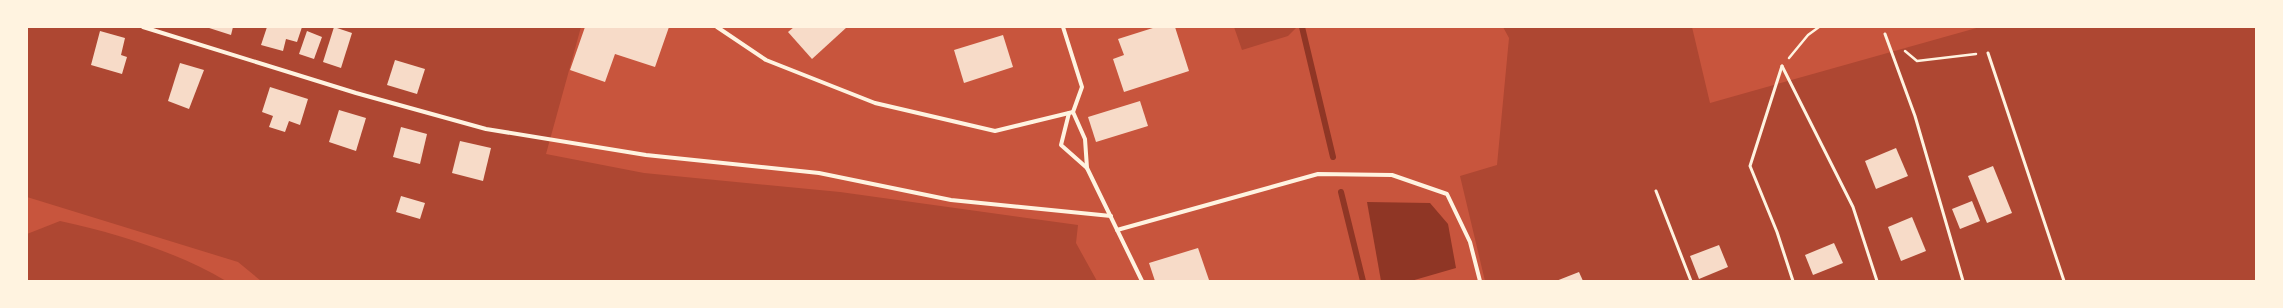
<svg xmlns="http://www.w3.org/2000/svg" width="2283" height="308" font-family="Manrope,sans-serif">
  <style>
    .green { fill: #ae4732 }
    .water { fill: #8f3625 }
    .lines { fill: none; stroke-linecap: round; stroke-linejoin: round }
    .stream { stroke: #8f3625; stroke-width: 6 }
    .building { fill: #f7dbc8 }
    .path { stroke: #fff3e0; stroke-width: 2.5 }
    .service { stroke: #fff3e0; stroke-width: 3 }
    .minor { stroke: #fff3e0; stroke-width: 4 }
  </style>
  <rect width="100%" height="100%" fill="#c8553d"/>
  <g class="green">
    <path d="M27 27H581L546 154 644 173 840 192 1078 225 1076 243 1097 281H261L238 262 27 197Z"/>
    <path d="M1234 27H1297L1288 36 1242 50Z"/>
    <path d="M1503 27H1692L1710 103 1980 27H2256V281H1485L1460 176 1497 165 1509 38Z"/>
    <path d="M60 221C116 233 177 252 226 281H27V234Z"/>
  </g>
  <path class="water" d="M1367 202 1430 203 1448 224 1456 268 1411 281H1381Z"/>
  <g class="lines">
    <g class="stream">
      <path d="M1302 27 1333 157"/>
      <path d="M1341 192 1363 281"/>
    </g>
  </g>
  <g class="building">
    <path d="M206 27H233L231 35Z"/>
    <path d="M267 27H302L297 42 286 39 283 51 261 45Z"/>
    <path d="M334 27 352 33 341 68 323 62Z"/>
    <path d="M585 27H669L655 67 615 54 605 82 570 70Z"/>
    <path d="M794 27H847L812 59 788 32Z"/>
    <path d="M1156 27H1175L1189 71 1124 92 1113 59 1124 55 1118 39Z"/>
    <path d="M100 31 125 38 121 55 127 57 122 74 91 65Z"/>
    <path d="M307 31 322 37 314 59 299 54Z"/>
    <path d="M1003 35 1013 67 964 83 954 50Z"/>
    <path d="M395 60 425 69 417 94 387 85Z"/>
    <path d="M180 63 204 70 189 109 168 101Z"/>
    <path d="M270 87 308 99 300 125 289 121 285 132 269 127 273 116 262 112Z"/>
    <path d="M1140 101 1148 126 1096 142 1088 117Z"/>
    <path d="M339 110 366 118 356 151 329 142Z"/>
    <path d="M401 127 427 134 420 164 393 157Z"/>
    <path d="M460 141 491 148 483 181 452 173Z"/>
    <path d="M1896 148 1908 176 1876 189 1865 161Z"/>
    <path d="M1993 166 2012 213 1987 223 1968 176Z"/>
    <path d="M401 196 425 203 420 219 396 212Z"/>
    <path d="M1972 201 1980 221 1960 229 1952 209Z"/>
    <path d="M1912 217 1926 251 1901 261 1888 227Z"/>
    <path d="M1834 243 1843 263 1813 275 1805 255Z"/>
    <path d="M1719 245 1728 267 1699 279 1690 256Z"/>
    <path d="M1198 248 1209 280 1155 281 1149 263Z"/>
    <path d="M1579 272 1583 281H1556Z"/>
  </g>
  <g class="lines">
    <g class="path">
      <path d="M1905 51 1917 61 1976 54"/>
      <path d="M1789 58 1808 35 1819 27"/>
    </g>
    <g class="service">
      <path d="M1885 34 1915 116 1963 281"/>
      <path d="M1988 53 2064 281"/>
      <path d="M1782 66 1853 207 1877 281"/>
      <path d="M1782 66 1750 166 1777 232 1793 281"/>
      <path d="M1656 191 1691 281"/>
    </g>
    <g class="minor">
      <path d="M143 27 356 93 486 129 646 155 819 173 951 200 1111 216"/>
      <path d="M717 27 766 60 875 103 995 131 1073 112"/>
      <path d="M1063 27 1082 87 1073 112 1085 139 1087 168 1142 281"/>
      <path d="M1069 113 1061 145 1087 168"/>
      <path d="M1117 230 1318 174 1392 175 1447 194 1470 242 1480 281"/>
    </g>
  </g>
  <rect width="2283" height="308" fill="none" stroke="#fff3e0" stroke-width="56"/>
</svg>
